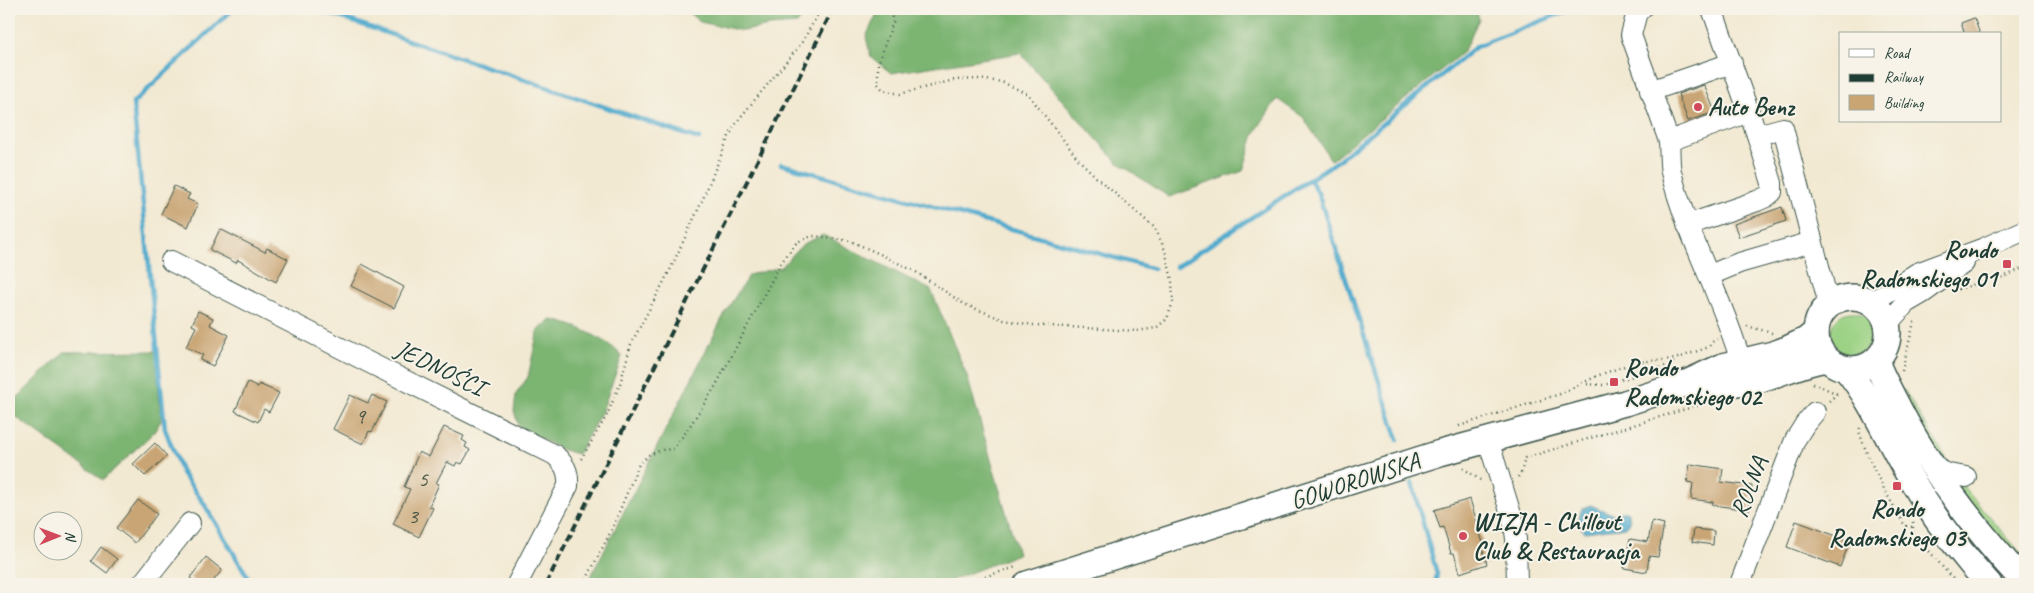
<svg xmlns="http://www.w3.org/2000/svg" width="2034" height="593" font-family="Caveat,sans-serif">
  <style>
    .green { fill: #9bd284; stroke: #5d885c }
    .forest { fill: #7cb472; stroke: #4e7853 }
    .water { fill: #4faacd; stroke: #377480 }
    .lines { fill: none; stroke-linecap: round; stroke-linejoin: round }
    .stream { stroke: #4faacd; stroke-width: 4.5 }
    .building { fill: #c9a574 }
    .minor-casing { stroke: #3f574c; stroke-width: 22 }
    .major-casing { stroke: #3f574c; stroke-width: 28 }
    .path { stroke: #3f574c; stroke-width: 2.5; stroke-dasharray: 1 4; stroke-linecap: butt }
    .minor { stroke: #fff; stroke-width: 20 }
    .major { stroke: #fff; stroke-width: 25 }
    .rail { stroke: #1f3d34; stroke-width: 4; stroke-dasharray: 8 4; stroke-linecap: butt }
    .poi-dot { fill: #d1495b; stroke: #f7f3e8; stroke-width: 2 }
    .labels { text-anchor: middle; dominant-baseline: central; stroke-width: 4; stroke-linejoin: round; paint-order: stroke }
    .number-label { font-size: 22px; fill: #4a5744 }
    .poi-label { font-size: 25px; font-weight: bold; fill: #1f3d34; stroke: #f7f3e8; text-anchor: start }
    .street-label { font-size: 25px; fill: #1f3d34; stroke: #f7f3e8 }
  </style>
  <rect width="100%" height="100%" fill="#f7f3e8"/>
  <filter id="ink" filterUnits="userSpaceOnUse"><feTurbulence type="fractalNoise" baseFrequency=".02" numOctaves="2"/><feDisplacementMap in="SourceGraphic" scale="10" xChannelSelector="R" yChannelSelector="G"/><feConvolveMatrix kernelMatrix="1 2 1 2 8 2 1 2 1" color-interpolation-filters="sRGB"/></filter>
  <filter id="wash" filterUnits="userSpaceOnUse"><feTurbulence type="fractalNoise" baseFrequency=".0096" numOctaves="4" result="noise"/><feDisplacementMap in="SourceGraphic" scale="20" xChannelSelector="R" yChannelSelector="G"/><feGaussianBlur stdDeviation="1.12" result="paint"/><feColorMatrix in="noise" values="0 0 0 0 0 0 0 0 0 0 0 0 0 0 0 0 0 1.4 0 .05"/><feComposite in="paint" operator="in"/></filter>
  <g filter="url(#wash)">
    <rect width="100%" height="100%" fill="#f2e9d2"/>
    <g class="green">
      <circle cx="1852" cy="333" r="21"/>
      <path d="M1904 390 1966 490 2025 558V566L1962 494 1897 392Z"/>
    </g>
    <g class="forest">
      <path d="M684 9H808L797 24 769 26 743 31 700 22Z"/>
      <path d="M879 9H1476L1479 19 1463 52 1331 160 1303 117 1277 99 1254 134 1243 171 1169 197 1117 162 1020 53 891 73 871 57 866 37Z"/>
      <path d="M823 235 931 290 967 376 1018 554 942 584H587L726 311 749 275 781 267 803 244Z"/>
      <path d="M552 320C574 324 607 339 622 356L602 411 578 454 563 450 519 427 514 411 516 394 528 377 538 330Z"/>
      <path d="M156 351 161 421 154 432 103 480 9 412V406L64 352Z"/>
    </g>
    <path class="water" d="M1590 505 1613 514 1626 511 1629 513 1630 522 1626 527 1585 532C1576 526 1578 517 1582 509Z"/>
    <g class="lines">
      <g class="stream">
        <path d="M233 9 133 103 165 429 182 473 203 502 252 584"/>
        <path d="M316 9 699 139"/>
        <path d="M781 164 1154 269"/>
        <path d="M1310 179 1318 193 1398 440"/>
        <path d="M1176 267 1336 162 1477 46 1572 9"/>
        <path d="M1412 483 1437 574 1435 584"/>
      </g>
    </g>
    <g id="blocks">
      <g class="building">
        <path d="M1974 18 1980 34H1965L1961 23Z"/>
        <path d="M1704 85 1715 112 1688 121 1678 94Z"/>
        <path d="M174 186 190 194 187 199 198 204 188 227 161 214Z"/>
        <path d="M1782 207 1786 221 1739 237 1734 224Z"/>
        <path d="M220 229 265 252 267 248 288 259 276 282 238 260 236 263 210 250Z"/>
        <path d="M362 264 404 287 394 308 351 286Z"/>
        <path d="M198 311 213 318 210 325 229 335 213 366 200 360 203 355 186 347 196 327 192 325Z"/>
        <path d="M248 382 258 387 259 384 279 393 269 412 264 409 258 422 235 411Z"/>
        <path d="M350 395 368 403 372 395 387 402 372 432 369 431 363 444 333 429Z"/>
        <path d="M444 427 464 436 462 440 467 443 465 447 470 450 462 464 457 462 455 466 447 462 436 483 439 484 429 506 433 508 419 537 393 524 410 489 404 487 419 452 429 457Z"/>
        <path d="M155 443 167 456 145 476 133 464Z"/>
        <path d="M1690 464 1723 469 1721 482 1752 486 1749 510 1713 505V502L1691 499 1693 483 1687 482Z"/>
        <path d="M1470 499 1483 543 1481 544 1487 564 1460 573 1454 553H1451L1443 527 1440 528 1434 510Z"/>
        <path d="M138 500 157 514 135 543 116 528Z"/>
        <path d="M1652 521 1664 524 1658 557 1649 556 1647 572 1624 568 1630 539 1648 542Z"/>
        <path d="M1796 521 1850 541 1840 567 1787 547Z"/>
        <path d="M1694 529 1714 531 1713 545 1692 542Z"/>
        <path d="M101 547 117 559 107 573 91 561Z"/>
        <path d="M206 557 222 570 211 584H198L190 578Z"/>
      </g>
    </g>
  </g>
  <g filter="url(#ink)">
    <use href="#blocks" fill-opacity="0" stroke="#3f574c" stroke-width="1"/>
    <g class="lines">
      <g class="minor-casing">
        <g id="minor">
          <path d="M1641 9 1637 12 1631 35 1669 141"/>
          <path d="M1650 91 1732 63"/>
          <path d="M1757 135 1783 128 1829 305"/>
          <path d="M1687 225 1757 201 1766 197 1772 192V183L1757 135 1712 9"/>
          <path d="M171 261 366 361 555 455C565 465 569 471 568 486L517 584"/>
          <path d="M1710 275 1739 263 1812 242"/>
          <path d="M1870 301 1882 296 1917 273 1984 248 2025 230"/>
          <path d="M1888 323 1906 303 1923 293 1964 263"/>
          <path d="M1741 362C1722 296 1687 237 1671 172 1669 162 1670 151 1669 141L1749 112"/>
          <path d="M1488 440 1514 524 1516 539 1517 584"/>
          <path d="M1934 469 1949 474 1966 477"/>
          <path d="M142 584 190 523"/>
          <path d="M1740 584 1795 440 1805 424 1815 412"/>
        </g>
      </g>
      <g class="major-casing">
        <g id="major">
          <circle cx="1852" cy="333" r="36"/>
          <path d="M1876 361C1882 378 1891 393 1899 409 1932 473 1976 530 2025 583"/>
          <path d="M1846 369C1873 402 1888 441 1910 477 1932 515 1959 552 1989 584"/>
          <path d="M1688 384C1712 385 1734 385 1757 380 1781 374 1803 362 1827 359"/>
          <path d="M1027 584 1440 453 1625 403 1684 384 1723 366 1773 354 1787 349 1806 340 1816 332"/>
        </g>
      </g>
      <g class="path">
        <path d="M1958 289 2006 276 2025 267"/>
        <path d="M1747 326 1772 333"/>
        <path d="M1902 371 1915 318"/>
        <path d="M1813 383 1840 395"/>
        <path d="M1582 384 1604 385 1672 364 1675 359"/>
        <path d="M1829 401 1837 394"/>
        <path d="M1459 426 1560 394 1599 375 1636 362 1675 359 1709 347 1712 342 1717 339"/>
        <path d="M1860 428 1859 431C1870 466 1887 495 1905 526L1913 527"/>
        <path d="M581 459 607 415 620 384 631 344 670 270 702 201 729 136 739 119 801 44 821 9"/>
        <path d="M1463 468 1483 482"/>
        <path d="M1518 477 1521 473 1525 458 1699 405"/>
        <path d="M1913 522V532L1957 584"/>
        <path d="M584 584 612 529 639 464 649 455 661 450 673 449 686 432 715 387 781 263 797 242 812 236 825 237 850 241 880 254 916 272 964 304 1004 320 1033 325 1137 331 1156 328 1167 319 1173 302 1172 280 1165 250 1155 228 1096 177 1079 160 1028 94 1002 82 978 79 954 80 900 94 883 90 878 84V64L893 22 890 9"/>
        <path d="M961 584 1016 567"/>
      </g>
      <use href="#minor" class="minor"/>
      <use href="#major" class="major"/>
      <path class="rail" d="M546 584 833 9"/>
    </g>
  </g>
  <g class="poi-dot">
    <circle cx="1698" cy="107" r="5"/>
    <rect x="2002" y="259" width="10" height="10" rx="2.5"/>
    <rect x="1609" y="377" width="10" height="10" rx="2.5"/>
    <rect x="1892" y="481" width="10" height="10" rx="2.5"/>
    <circle cx="1463" cy="536" r="5"/>
  </g>
  <g class="labels">
    <g class="number-label">
      <text x="360" y="416">9</text>
      <text x="423" y="479">5</text>
      <text x="413" y="516">3</text>
    </g>
    <g class="poi-label">
      <text x="1708" y="107">Auto Benz</text>
      <text x="1997" y="250" text-anchor="end">Rondo<tspan x="1997" dy="29">Radomskiego 01</tspan></text>
      <text x="1624" y="368">Rondo<tspan x="1624" dy="29">Radomskiego 02</tspan></text>
      <text x="1897" y="509" text-anchor="middle">Rondo<tspan x="1897" dy="29">Radomskiego 03</tspan></text>
      <text x="1473" y="522">WIZJA - Chillout<tspan x="1473" dy="29">Club &amp; Restauracja</tspan></text>
    </g>
    <g class="street-label">
      <text transform="translate(440 368) rotate(26)">JEDNOŚCI</text>
      <text transform="translate(1355 481) rotate(-18)">GOWOROWSKA</text>
      <text transform="translate(1749 487) rotate(-69)">ROLNA</text>
    </g>
  </g>
  <rect width="2034" height="593" fill="none" stroke="#f7f3e8" stroke-width="30"/>
  <rect x="1839" y="32" width="162" height="90" fill="#f7f3e8" stroke="#a1aaa0"/>
  <rect x="1849" y="49" width="25" height="8" fill="#ffffff" stroke="#a1aaa0"/>
  <text x="1884" y="58" font-size="15" fill="#1f3d34">Road</text>
  <rect x="1849" y="74" width="25" height="8" fill="#1f3d34" stroke="#a1aaa0"/>
  <text x="1884" y="82" font-size="15" fill="#1f3d34">Railway</text>
  <rect x="1849" y="95" width="25" height="15" fill="#c9a574" stroke="#a1aaa0"/>
  <text x="1884" y="108" font-size="15" fill="#1f3d34">Building</text>
  <g transform="translate(58 536) rotate(89)"><circle r="24" fill="#f7f3e8" stroke="#a1aaa0"/>
  <path d="M0-4L9 19L0 12L-9 19Z" fill="#d1495b"/>
  <text y="-8" font-size="14" font-weight="bold" text-anchor="middle" fill="#1f3d34">N</text>
  </g>
</svg>
